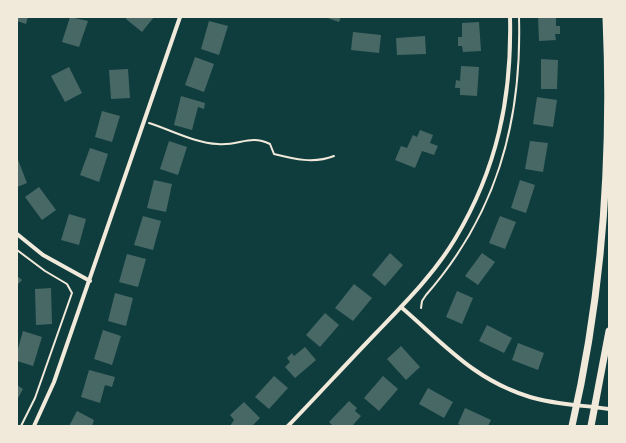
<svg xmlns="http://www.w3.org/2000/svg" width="626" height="443" font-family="Georgia,serif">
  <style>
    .building { fill: #486865 }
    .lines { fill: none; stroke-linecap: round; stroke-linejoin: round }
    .path { stroke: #f1e9da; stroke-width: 2 }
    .minor { stroke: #f1e9da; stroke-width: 4 }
    .secondary { stroke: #f1e9da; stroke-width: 7 }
  </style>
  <rect width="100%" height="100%" fill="#0f3d3e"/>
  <g class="building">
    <path d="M17 17H28L26 24 17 21Z"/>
    <path d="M70 17 88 21 79 47 62 42Z"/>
    <path d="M127 17H154L142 32 126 19Z"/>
    <path d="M325 17H341L339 22Z"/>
    <path d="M538 17H556V26H560V34H555L556 40 539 41Z"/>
    <path d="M209 21 228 26 219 55 201 49Z"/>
    <path d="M479 22 481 51 463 52 462 46H458V37H462V23Z"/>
    <path d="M353 32 381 35 379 53 351 50Z"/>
    <path d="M425 36 426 54 397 55 396 38Z"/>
    <path d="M195 57 214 64 204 92 185 85Z"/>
    <path d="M541 59 558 60 557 89H541Z"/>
    <path d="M461 66 479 67 477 96 460 95V88H455L456 80 460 81Z"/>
    <path d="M69 67 82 93 65 102 51 76Z"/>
    <path d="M128 69 130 98 111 99 109 70Z"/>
    <path d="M181 96 205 103 204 109 198 107 192 130 174 125Z"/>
    <path d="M537 97 557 100 553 127 533 124Z"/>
    <path d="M102 111 120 116 112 142 95 137Z"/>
    <path d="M420 130 433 135 430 143 438 146 434 155 422 151 415 168 395 160 401 146 407 148 413 135 417 137Z"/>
    <path d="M169 141 187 147 178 175 160 169Z"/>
    <path d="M530 141 548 143 543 172 525 169Z"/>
    <path d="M90 148 108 154 99 182 80 175Z"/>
    <path d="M17 157 27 183 17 187Z"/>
    <path d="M154 180 172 184 166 212 147 208Z"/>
    <path d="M520 180 535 185 526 213 511 208Z"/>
    <path d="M39 187 56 210 42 220 25 197Z"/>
    <path d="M69 214 86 219 79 245 61 240Z"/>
    <path d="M143 216 161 221 153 250 134 245Z"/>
    <path d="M500 216 516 222 505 249 489 243Z"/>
    <path d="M390 253 403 265 385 286 372 275Z"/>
    <path d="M482 253 495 262 478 285 465 276Z"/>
    <path d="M127 254 146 259 138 287 119 282Z"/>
    <path d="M17 276 22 280 17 285Z"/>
    <path d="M354 284 372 298 353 321 335 308Z"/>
    <path d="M51 288 52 324 36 325 35 289Z"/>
    <path d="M457 291 473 298 462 324 446 317Z"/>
    <path d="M115 293 133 298 126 326 108 321Z"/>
    <path d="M325 313 339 325 320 347 306 335Z"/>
    <path d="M487 325 512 338 504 353 479 341Z"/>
    <path d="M103 330 121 336 112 365 94 359Z"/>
    <path d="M23 331 42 337 33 366 17 361V352Z"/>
    <path d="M518 343 544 353 538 370 512 360Z"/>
    <path d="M401 346 420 367 406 380 387 359Z"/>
    <path d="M305 347 316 360 295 378 285 367 290 362 287 358 292 353 294 356Z"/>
    <path d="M89 370 115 377 112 387 105 385 100 403 81 397Z"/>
    <path d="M274 376 288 388 269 409 255 397Z"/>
    <path d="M383 376 398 389 379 411 364 398Z"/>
    <path d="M17 385 23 389 17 400Z"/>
    <path d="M428 388 453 402 444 418 419 404Z"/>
    <path d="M349 401 357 408 355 411 361 416 352 426H333L329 422Z"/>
    <path d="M244 402 260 418 252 426H230L234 420 230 415Z"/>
    <path d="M465 408 491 420 488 426H463L458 424Z"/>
    <path d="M77 411 94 420 92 426H69Z"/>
  </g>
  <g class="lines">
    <g class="path">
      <path d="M149 123C171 130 195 143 218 144 239 146 250 134 270 144L274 154C294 159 314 164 334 156"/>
      <path d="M17 250 45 271 67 284 72 293 35 398 21 426"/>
      <path d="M421 308 422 301 426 295C496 215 522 123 519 17"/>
    </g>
    <g class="minor">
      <path d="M17 234 43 255 90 281"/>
      <path d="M401 307C444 344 474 380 530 397 556 405 583 405 609 409"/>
      <path d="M34 426 54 382 180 17"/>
      <path d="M288 426C318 395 347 363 377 332 405 303 434 274 455 239 497 169 512 98 510 17"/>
    </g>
    <g class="secondary">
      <path d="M572 426C603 292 612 154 606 17"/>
      <path d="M591 426 609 331"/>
    </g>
  </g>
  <rect width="626" height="443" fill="none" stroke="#f1e9da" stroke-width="36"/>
</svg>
